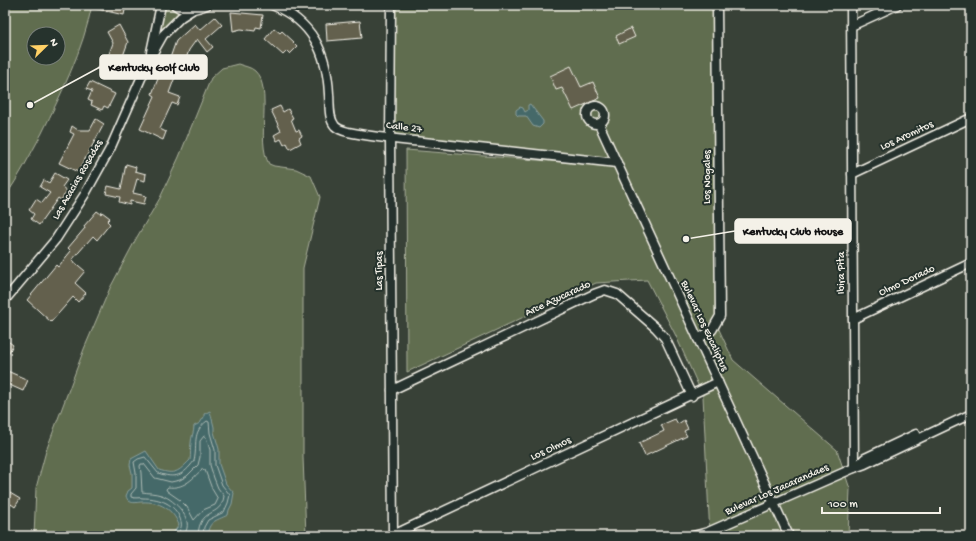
<svg xmlns="http://www.w3.org/2000/svg" width="976" height="541" font-family="'Gochi Hand',sans-serif">
  <style>
    .green { fill: #606d4f; stroke: #aaaf9c; fill-rule: evenodd }
    .water { fill: #446969; stroke: #8a9f9c }
    .lines { fill: none; stroke-linecap: round; stroke-linejoin: round }
    .shore { stroke: #aebbb5; stroke-width: 1 }
    .building { fill: #63614d; stroke: #f4f1e8 }
    .minor-casing { stroke: #f4f1e8; stroke-width: 11 }
    .minor { stroke: #26332d; stroke-width: 8 }
    .labels { text-anchor: middle; dominant-baseline: central; stroke-width: 4; stroke-linejoin: round; paint-order: stroke }
    .street-label { font-size: 11px; fill: #f4f1e8; stroke: #26332d }
    .leader { fill: none; stroke: #f4f1e8; stroke-width: 1.5 }
    .callout-dot { fill: #f4f1e8; stroke: #26332d; stroke-width: 1.5 }
    .callout { fill: #f4f1e8; stroke: #f4f1e8; stroke-width: 1.5 }
    .callout-label { font-size: 12px; text-anchor: middle; font-weight: bold; fill: #111 }
  </style>
  <rect width="100%" height="100%" fill="#384137"/>
  <filter id="ink" filterUnits="userSpaceOnUse"><feTurbulence type="fractalNoise" baseFrequency=".025" numOctaves="2"/><feDisplacementMap in="SourceGraphic" scale="8" xChannelSelector="R" yChannelSelector="G"/><feConvolveMatrix kernelMatrix="1 2 1 2 8 2 1 2 1" color-interpolation-filters="sRGB"/></filter>
  <g filter="url(#ink)">
    <g class="green">
      <path d="M5 5H92C83 50 62 92 42 133 30 155 19 177 5 197ZM34 34H58V58H34Z"/>
      <path d="M164 5H171L183 13 157 39Z"/>
      <path d="M391 5H717L716 323 733 360 837 450 850 489 848 536H710L703 396 675 334 647 280 596 283 407 372 406 150 614 166 390 138Z"/>
      <path d="M238 64C243 66 251 67 255 71 274 89 255 140 269 164L274 166 296 169 311 176 320 197 303 268V457L306 536H34L36 488 46 451 84 349 110 288 137 237 160 198 179 157 211 78 222 68Z"/>
    </g>
    <g class="water">
      <path d="M530 104 543 121V124L539 128 533 126 526 116H518L516 114V110L520 107 523 108 525 112 528 110V105Z"/>
      <path d="M210 411 214 427V432L219 449V464L226 484 234 493 232 504 229 510 228 515C215 521 209 521 207 536H171L179 525C173 509 159 501 142 502 138 502 133 504 129 501 127 500 127 498 126 496L128 491 132 488V473L130 465 131 459 146 451 159 470C175 475 178 472 190 460 191 454 190 449 191 443 191 437 194 433 194 426L200 423 204 417V414Z"/>
    </g>
    <g class="lines">
      <g class="shore">
        <path d="M202 469 205 470 212 489 218 499 215 505 203 510 194 520 187 507 180 500 167 491 166 489 168 487C183 489 192 480 202 469Z"/>
        <path d="M176 536C182 528 183 525 179 516 172 502 157 498 143 498 139 497 135 499 131 497V494L136 488V473L134 462 138 459 145 457 158 473C175 479 183 476 194 461 198 444 191 433 207 421L209 422 210 433 215 450V465L222 485 230 495 228 503 224 512 208 520 204 527 203 536"/>
        <path d="M182 536C184 533 187 531 187 528 190 515 172 498 161 495 155 493 148 493 142 492L141 473 140 466 141 464H144L155 478 171 482 180 480 187 476 198 465 200 457V441L204 436 206 437 210 450V465L214 478 218 488 224 496C221 519 199 506 198 536"/>
      </g>
    </g>
    <g class="building">
      <path d="M93 5H126L124 15 93 8Z"/>
      <path d="M231 12 263 15 261 28 256 27 255 31 241 29 233 31Z"/>
      <path d="M215 17 222 25 206 39 213 47 207 52 197 39 189 50 184 65 195 73 194 75 178 69 169 93 180 97 177 105 172 103 160 129 166 132 163 140 140 129 155 96 152 94 161 71H162L167 57 170 58 176 41 195 24 200 30Z"/>
      <path d="M360 21 362 38 327 41 326 24Z"/>
      <path d="M119 25 128 42 118 70 101 77 97 67 106 62 113 43 107 32Z"/>
      <path d="M274 28 280 33 282 31 294 42 293 43 297 47 290 54 287 51 283 55 265 39Z"/>
      <path d="M631 28 635 37 619 44 616 36Z"/>
      <path d="M571 66 581 87 593 82 600 98 573 110 562 88 556 90 550 76Z"/>
      <path d="M90 82 115 94 108 108 104 106 102 110 91 105 92 102 88 100 92 91 86 89Z"/>
      <path d="M280 106 283 112 288 109 293 118 291 119 296 131 299 130 302 136 299 138 301 143 290 149 287 143 284 145 281 139 277 141 274 135 281 131 271 110Z"/>
      <path d="M96 119 104 124 78 172 59 163 74 134 70 132 72 126 78 130H90Z"/>
      <path d="M126 164 136 167 135 171 146 174 145 181 137 179 133 193 146 196 144 204 130 201V205L119 202 120 197 106 194 108 186 121 189Z"/>
      <path d="M55 173 67 180 62 187 67 191 61 200 58 198 39 225 31 219 34 214 29 210 36 199 42 203 50 193 40 187 44 180 49 183Z"/>
      <path d="M97 211 101 214 102 212 110 218 107 221 110 224 97 240 93 236 72 260 85 271 75 283 86 293 78 302 73 297 51 322 27 300 56 265 58 267 71 251 68 248 85 228 84 226Z"/>
      <path d="M5 339 13 345 5 359Z"/>
      <path d="M5 370 28 380 23 391 5 383Z"/>
      <path d="M675 419 678 424 684 420 688 429 684 431 687 436 645 456 639 443 664 431 661 425Z"/>
      <path d="M10 493 20 499 15 507 11 504 5 513V495Z"/>
    </g>
    <g class="lines">
      <g class="minor-casing">
        <g id="minor">
          <path d="M175 5C186 13 195 9 207 5"/>
          <path d="M272 5C312 21 327 52 329 94 330 104 328 118 335 126 338 129 344 131 348 132 382 139 417 141 451 145 506 151 562 157 617 163"/>
          <path d="M391 5 390 138 393 536"/>
          <path d="M851 5 854 468"/>
          <path d="M851 26 897 5"/>
          <path d="M151 52 161 5"/>
          <circle cx="596" cy="115" r="9"/>
          <path d="M599 124 789 536"/>
          <path d="M852 174 971 118"/>
          <path d="M5 300 56 239 85 194 110 149 150 58 163 35 181 17 192 10"/>
          <path d="M853 319 971 263"/>
          <path d="M698 339 712 330 720 316 717 5"/>
          <path d="M392 390 594 294 605 290 617 294 656 328 665 338 692 396"/>
          <path d="M858 465 865 458 916 434"/>
          <path d="M393 535 718 382"/>
          <path d="M693 536 708 532 854 468 865 464 971 414"/>
        </g>
      </g>
      <use href="#minor" class="minor"/>
    </g>
  </g>
  <g class="labels">
    <g class="street-label">
      <text transform="translate(404 128) rotate(7)">Calle 27</text>
      <text transform="translate(907 136) rotate(-25)">Los Aromitos</text>
      <text transform="translate(708 177) rotate(-90)">Los Nogales</text>
      <text transform="translate(78 180) rotate(-60)">Las Acacias Rosadas</text>
      <text transform="translate(380 271) rotate(-90)">Las Tipas</text>
      <text transform="translate(842 273) rotate(-90)">Ibira Pita</text>
      <text transform="translate(907 281) rotate(-25)">Olmo Dorado</text>
      <text transform="translate(558 299) rotate(-25)">Arce Azucarado</text>
      <text transform="translate(704 326) rotate(65)">Bulevar Los Eucaliptus</text>
      <text transform="translate(551 449) rotate(-25)">Los Olmos</text>
      <text transform="translate(777 490) rotate(-24)">Bulevar Los Jacarandaes</text>
    </g>
  </g>
  <path class="leader" d="M30 105L100 67M686 239L735 231"/>
  <g class="callout-dot">
    <circle cx="30" cy="105" r="4"/>
    <circle cx="686" cy="239" r="4"/>
  </g>
  <g class="callout">
    <rect x="100" y="55" width="107" height="24" rx="4"/>
    <rect x="735" y="219" width="116" height="24" rx="4"/>
  </g>
  <g class="callout-label">
    <text x="154" y="71">Kentucky Golf Club</text>
    <text x="793" y="235">Kentucky Club House</text>
  </g>
  <rect width="976" height="541" fill="none" stroke="#26332d" stroke-width="20"/>
  <rect x="10" y="10" width="956" height="521" fill="none" stroke="#f4f1e8" stroke-width="1.5" filter="url(#ink)"/>
  <g transform="translate(46 46) rotate(67)"><circle r="19" fill="#26332d" stroke="#787f78"/>
  <path d="M0-3L7 15L0 10L-7 15Z" fill="#ffd166"/>
  <text y="-6" font-size="11" font-weight="bold" text-anchor="middle" fill="#f4f1e8">N</text>
  </g>
  <path d="M822 507v6h118v-6" fill="none" stroke="#f4f1e8" stroke-width="2"/>
  <text x="828" y="507" font-size="12" fill="#f4f1e8" stroke="#26332d" stroke-width="3" paint-order="stroke">100 m</text>
</svg>
